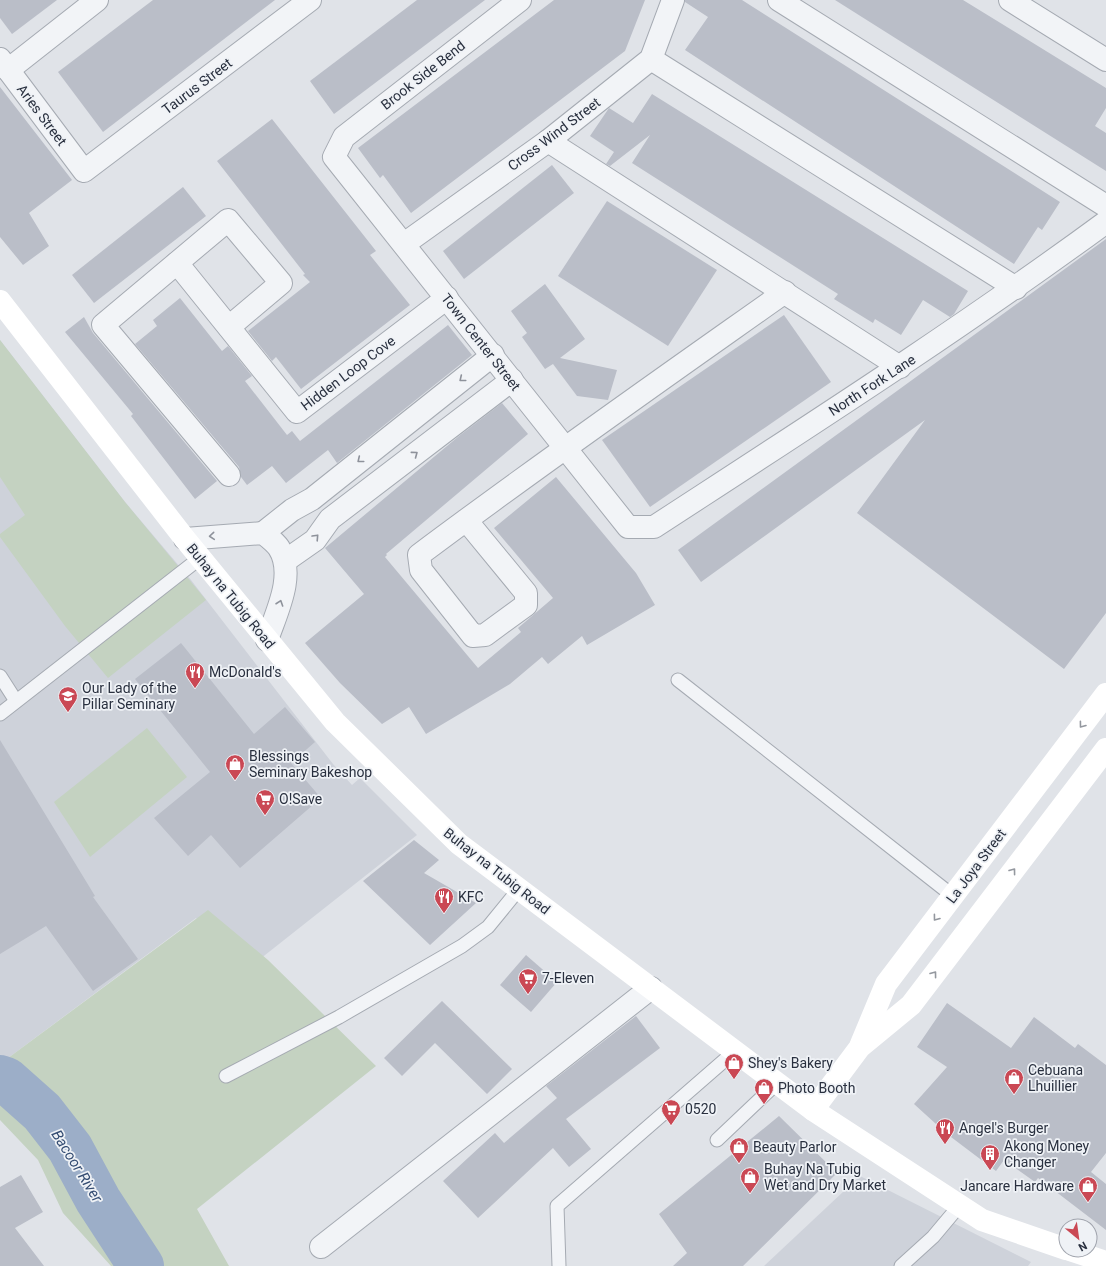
<svg xmlns="http://www.w3.org/2000/svg" width="1106" height="1266" font-family="Roboto,sans-serif">
  <style>
    .built { fill: #ced2da }
    .green { fill: #c4d2c1 }
    .lines { fill: none; stroke-linecap: round; stroke-linejoin: round }
    .river { stroke: #9caec8; stroke-width: 46 }
    .building { fill: #babec8 }
    .lane-casing { stroke: #a5aab2; stroke-width: 15 }
    .street-casing { stroke: #a5aab2; stroke-width: 24 }
    .lane { stroke: #f2f4f7; stroke-width: 13 }
    .street { stroke: #f2f4f7; stroke-width: 22 }
    .secondary { stroke: #fff; stroke-width: 22 }
    .oneway { stroke: #8e929b }
    .oneway2 { stroke: #94989f }
    .labels { text-anchor: middle; dominant-baseline: central; stroke-width: 3.5; stroke-linejoin: round; paint-order: stroke }
    .street-label { font-size: 14px; fill: #29303f; stroke: #eff2f6 }
    .poi-label { font-size: 14px; fill: #29303f; stroke: #eff2f6; text-anchor: start }
    .water-label { font-size: 15px; font-style: italic; fill: #344c72; stroke: #eff2f6 }
  </style>
  <rect width="100%" height="100%" fill="#e0e3e8"/>
  <g class="built">
    <path d="M0 340 125 502 191 580 333 764 352 785 360 778 417 835 250 967 196 918 0 1064Z"/>
    <path d="M860 1176 1031 1262 1028 1266H764Z"/>
  </g>
  <g class="green">
    <path d="M0 340 125 502 206 600 108 678 65 626 0 537V534L25 515 0 477Z"/>
    <path d="M147 728 187 777 90 857 54 802Z"/>
    <path d="M208 910 268 960 376 1066 197 1209 229 1266H111L63 1213 38 1160 0 1120V1064Z"/>
  </g>
  <g class="lines">
    <path class="river" d="M0 1078 6 1080 42 1112 70 1148 98 1200 141 1266"/>
  </g>
  <g class="building">
    <path d="M0 0H57L12 34 0 18Z"/>
    <path d="M153 0H275L103 132 58 72Z"/>
    <path d="M417 0H485L334 114 310 81Z"/>
    <path d="M554 0H645L625 51 411 213 383 175 380 178 358 148Z"/>
    <path d="M685 0H742L1060 202 1042 230 1038 227 1014 264 685 50 708 17 685 2Z"/>
    <path d="M835 0H963L1106 88V108L1095 126 1106 133V171Z"/>
    <path d="M0 87 72 180 29 213 49 246 23 265 0 237Z"/>
    <path d="M652 94 968 291 954 314 950 317 923 300 901 335 875 319 873 323 834 299 838 294 632 163 650 135 610 166 606 164 614 152 590 136 609 108 633 123Z"/>
    <path d="M272 119 376 251 370 255 410 305 301 389 276 357 272 361 248 331 310 282 303 275 305 274 217 161Z"/>
    <path d="M552 165 574 193 464 279 443 251Z"/>
    <path d="M183 187 206 216 94 303 72 275Z"/>
    <path d="M607 201 717 270 668 346 558 276Z"/>
    <path d="M1106 239V613L1064 669 857 513 925 420 701 582 678 550Z"/>
    <path d="M545 284 585 339 560 358 617 370 608 400 577 396 553 364 545 369 522 337 527 333 511 311Z"/>
    <path d="M180 298 222 351 228 346 252 376 245 381 287 435 292 431 300 441 448 325 472 355 337 463 328 450 286 483 272 466 247 485 241 477 239 467 135 344 157 326 153 320Z"/>
    <path d="M784 315 831 382 650 507 602 440Z"/>
    <path d="M84 317 93 333 217 481 195 499 131 416 133 414 65 332Z"/>
    <path d="M502 403 528 434 386 554 387 555 385 557 478 668 521 632 518 628 553 598 494 528 556 477 636 573 655 605 587 645 582 636 548 664 542 657 510 684 426 734 409 707 382 724 340 683 305 643 364 594 325 548 459 436Z"/>
    <path d="M181 643 254 734 285 707 315 742 291 763 321 798 240 868 211 835 188 856 154 818 210 772 135 679Z"/>
    <path d="M0 740 95 896 93 897 138 959 93 991 46 926 0 954Z"/>
    <path d="M414 840 439 860 424 873 476 903 430 945 363 881Z"/>
    <path d="M526 955 557 982 531 1012 500 985Z"/>
    <path d="M442 1001 512 1069 487 1094 435 1043 402 1076 384 1058Z"/>
    <path d="M947 1003 1011 1048 1034 1017 1075 1048 1078 1044 1106 1065V1153L1091 1172 1106 1184V1230L1038 1178 1035 1182 1004 1160 996 1171 947 1134 914 1104 947 1067 917 1047Z"/>
    <path d="M636 1016 660 1048 566 1119 591 1149 569 1167 553 1148 478 1218 443 1181 495 1133 504 1143 557 1098 546 1086Z"/>
    <path d="M779 1116 837 1173 743 1266H673L687 1253 659 1214Z"/>
    <path d="M21 1175 43 1212 15 1228 44 1266H0V1187Z"/>
  </g>
  <g class="lines">
    <g class="lane-casing">
      <g id="lane">
        <path d="M0 676 16 701"/>
        <path d="M678 680 953 896"/>
        <path d="M0 714 200 558"/>
        <path d="M226 1076 339 1017 462 946 488 927 519 889"/>
        <path d="M717 1140 777 1083"/>
        <path d="M559 1266 557 1206 734 1052"/>
        <path d="M901 1266 933 1237 959 1206"/>
      </g>
    </g>
    <g class="street-casing">
      <g id="street">
        <path d="M520 0 344 137 334 157 628 527H654C806 428 959 330 1106 222"/>
        <path d="M779 0 1106 206"/>
        <path d="M1010 0 1106 60"/>
        <path d="M0 59 84 171 310 0"/>
        <path d="M651 59 1016 288"/>
        <path d="M8 70 97 0"/>
        <path d="M548 141 900 367"/>
        <path d="M404 244 548 141 651 59 673 0"/>
        <path d="M177 263 297 412 447 298"/>
        <path d="M229 327 281 283 228 220 103 325 229 475"/>
        <path d="M466 520 526 593V605L485 635 473 636 421 570 419 555C539 465 662 379 785 292"/>
        <path d="M263 533 292 510 312 499 493 355"/>
        <path d="M185 539 263 533C268 537 275 542 279 548 296 575 276 613 267 640"/>
        <path d="M285 561 315 540 330 519 512 380"/>
        <path d="M321 1247 651 988"/>
      </g>
    </g>
    <use href="#lane" class="lane"/>
    <use href="#street" class="street"/>
    <g class="secondary">
      <path d="M0 301 185 539 335 722 459 844 813 1110 982 1220 1066 1249"/>
      <path d="M861 1044 886 984 1106 694"/>
      <path d="M813 1110 860 1047 911 1005 1106 749"/>
      <path d="M1070 1250 1106 1262"/>
    </g>
  </g>
  <defs><path id="oneway-chevron" d="M-2-3.5L2.5 0L-2 3.5" fill="none" stroke-width="1.6" stroke-linecap="round" stroke-linejoin="round"/></defs>
  <g class="oneway">
    <use href="#oneway-chevron" transform="translate(462 379) rotate(141)"/>
    <use href="#oneway-chevron" transform="translate(415 454) rotate(-37)"/>
    <use href="#oneway-chevron" transform="translate(360 460) rotate(141)"/>
    <use href="#oneway-chevron" transform="translate(212 536) rotate(175)"/>
    <use href="#oneway-chevron" transform="translate(316 537) rotate(-47)"/>
    <use href="#oneway-chevron" transform="translate(280 603) rotate(-71)"/>
  </g>
  <g class="oneway2">
    <use href="#oneway-chevron" transform="translate(1082 725) rotate(127)"/>
    <use href="#oneway-chevron" transform="translate(1013 871) rotate(-53)"/>
    <use href="#oneway-chevron" transform="translate(936 918) rotate(127)"/>
    <use href="#oneway-chevron" transform="translate(934 974) rotate(-53)"/>
  </g>
  <defs>
    <g id="restaurant-pin" transform="scale(1)"><path d="M0 17L-7.5 6A9.5 9.5 0 1 1 7.5 6Z" fill="#ca4854" stroke="#eff2f6"/><path d="M-5-6h1v4h1v-4h1v4h1v-4h1v5L-1.5 .5V6h-2V.5L-5-1ZM5-6V6H3V1.5H1.5Q1.5-4 5-6Z" fill="#fff"/></g>
    <g id="university-pin" transform="scale(1)"><path d="M0 17L-7.5 6A9.5 9.5 0 1 1 7.5 6Z" fill="#ca4854" stroke="#eff2f6"/><path d="M0-5L7-2L0 1L-7-2ZM-4 1L0 2.5L4 1V4Q0 6-4 4Z" fill="#fff"/></g>
    <g id="shop-pin" transform="scale(1)"><path d="M0 17L-7.5 6A9.5 9.5 0 1 1 7.5 6Z" fill="#ca4854" stroke="#eff2f6"/><path d="M-5-2.5h2.3a2.7 3.5 0 0 1 5.4 0H5L5.5 6h-11ZM-1.5-2.5h3a1.5 2.3 0 0 0-3 0Z" fill="#fff"/></g>
    <g id="supermarket-pin" transform="scale(1)"><path d="M0 17L-7.5 6A9.5 9.5 0 1 1 7.5 6Z" fill="#ca4854" stroke="#eff2f6"/><path d="M-6-5.5h2.5l.6 2H6L4.5 2H-2.5L-4.4-4H-6ZM-1.5 3.2a1.3 1.3 0 1 0 .1 0ZM3 3.2a1.3 1.3 0 1 0 .1 0Z" fill="#fff"/></g>
    <g id="building-pin" transform="scale(1)"><path d="M0 17L-7.5 6A9.5 9.5 0 1 1 7.5 6Z" fill="#ca4854" stroke="#eff2f6"/><path d="M-4-6H4V6H1V3H-1V6H-4ZM-2.5-4.3h1.7v1.8h-1.7ZM.8-4.3h1.7v1.8H.8ZM-2.5-1h1.7V.8h-1.7ZM.8-1h1.7V.8H.8Z" fill="#fff"/></g>
  </defs>
  <g fill-rule="evenodd">
    <use href="#restaurant-pin" x="195" y="672"/>
    <use href="#university-pin" x="68" y="696"/>
    <use href="#shop-pin" x="235" y="764"/>
    <use href="#supermarket-pin" x="265" y="799"/>
    <use href="#restaurant-pin" x="444" y="897"/>
    <use href="#supermarket-pin" x="528" y="978"/>
    <use href="#shop-pin" x="734" y="1063"/>
    <use href="#shop-pin" x="1014" y="1078"/>
    <use href="#shop-pin" x="764" y="1088"/>
    <use href="#supermarket-pin" x="671" y="1109"/>
    <use href="#restaurant-pin" x="945" y="1128"/>
    <use href="#shop-pin" x="739" y="1147"/>
    <use href="#building-pin" x="990" y="1154"/>
    <use href="#shop-pin" x="750" y="1177"/>
    <use href="#shop-pin" x="1088" y="1186"/>
  </g>
  <g class="labels">
    <g class="street-label">
      <text transform="translate(423 75) rotate(-38)">Brook Side Bend</text>
      <text transform="translate(197 86) rotate(-37)">Taurus Street</text>
      <text transform="translate(42 115) rotate(53)">Aries Street</text>
      <text transform="translate(554 134) rotate(-37)">Cross Wind Street</text>
      <text transform="translate(481 342) rotate(52)">Town Center Street</text>
      <text transform="translate(348 373) rotate(-37)">Hidden Loop Cove</text>
      <text transform="translate(872 385) rotate(-33)">North Fork Lane</text>
      <text transform="translate(231 596) rotate(51)">Buhay na Tubig Road</text>
      <text transform="translate(976 866) rotate(-53)">La Joya Street</text>
      <text transform="translate(497 871) rotate(38)">Buhay na Tubig Road</text>
    </g>
    <g class="poi-label">
      <text x="209" y="672">McDonald's</text>
      <text x="82" y="688">Our Lady of the<tspan x="82" dy="16">Pillar Seminary</tspan></text>
      <text x="249" y="756">Blessings<tspan x="249" dy="16">Seminary Bakeshop</tspan></text>
      <text x="279" y="799">O!Save</text>
      <text x="458" y="897">KFC</text>
      <text x="542" y="978">7-Eleven</text>
      <text x="748" y="1063">Shey's Bakery</text>
      <text x="1028" y="1070">Cebuana<tspan x="1028" dy="16">Lhuillier</tspan></text>
      <text x="778" y="1088">Photo Booth</text>
      <text x="685" y="1109">0520</text>
      <text x="959" y="1128">Angel's Burger</text>
      <text x="1004" y="1146">Akong Money<tspan x="1004" dy="16">Changer</tspan></text>
      <text x="753" y="1147">Beauty Parlor</text>
      <text x="764" y="1169">Buhay Na Tubig<tspan x="764" dy="16">Wet and Dry Market</tspan></text>
      <text x="1074" y="1186" text-anchor="end">Jancare Hardware</text>
    </g>
    <g class="water-label">
      <text transform="translate(77 1166) rotate(58)">Bacoor River</text>
    </g>
  </g>
  <g transform="translate(1078 1238) rotate(151)"><circle r="19" fill="#eff2f6" stroke="#a0a4ad"/>
  <path d="M0-3L7 15L0 10L-7 15Z" fill="#ca4854"/>
  <text y="-6" font-size="11" font-weight="bold" text-anchor="middle" fill="#29303f">N</text>
  </g>
</svg>
